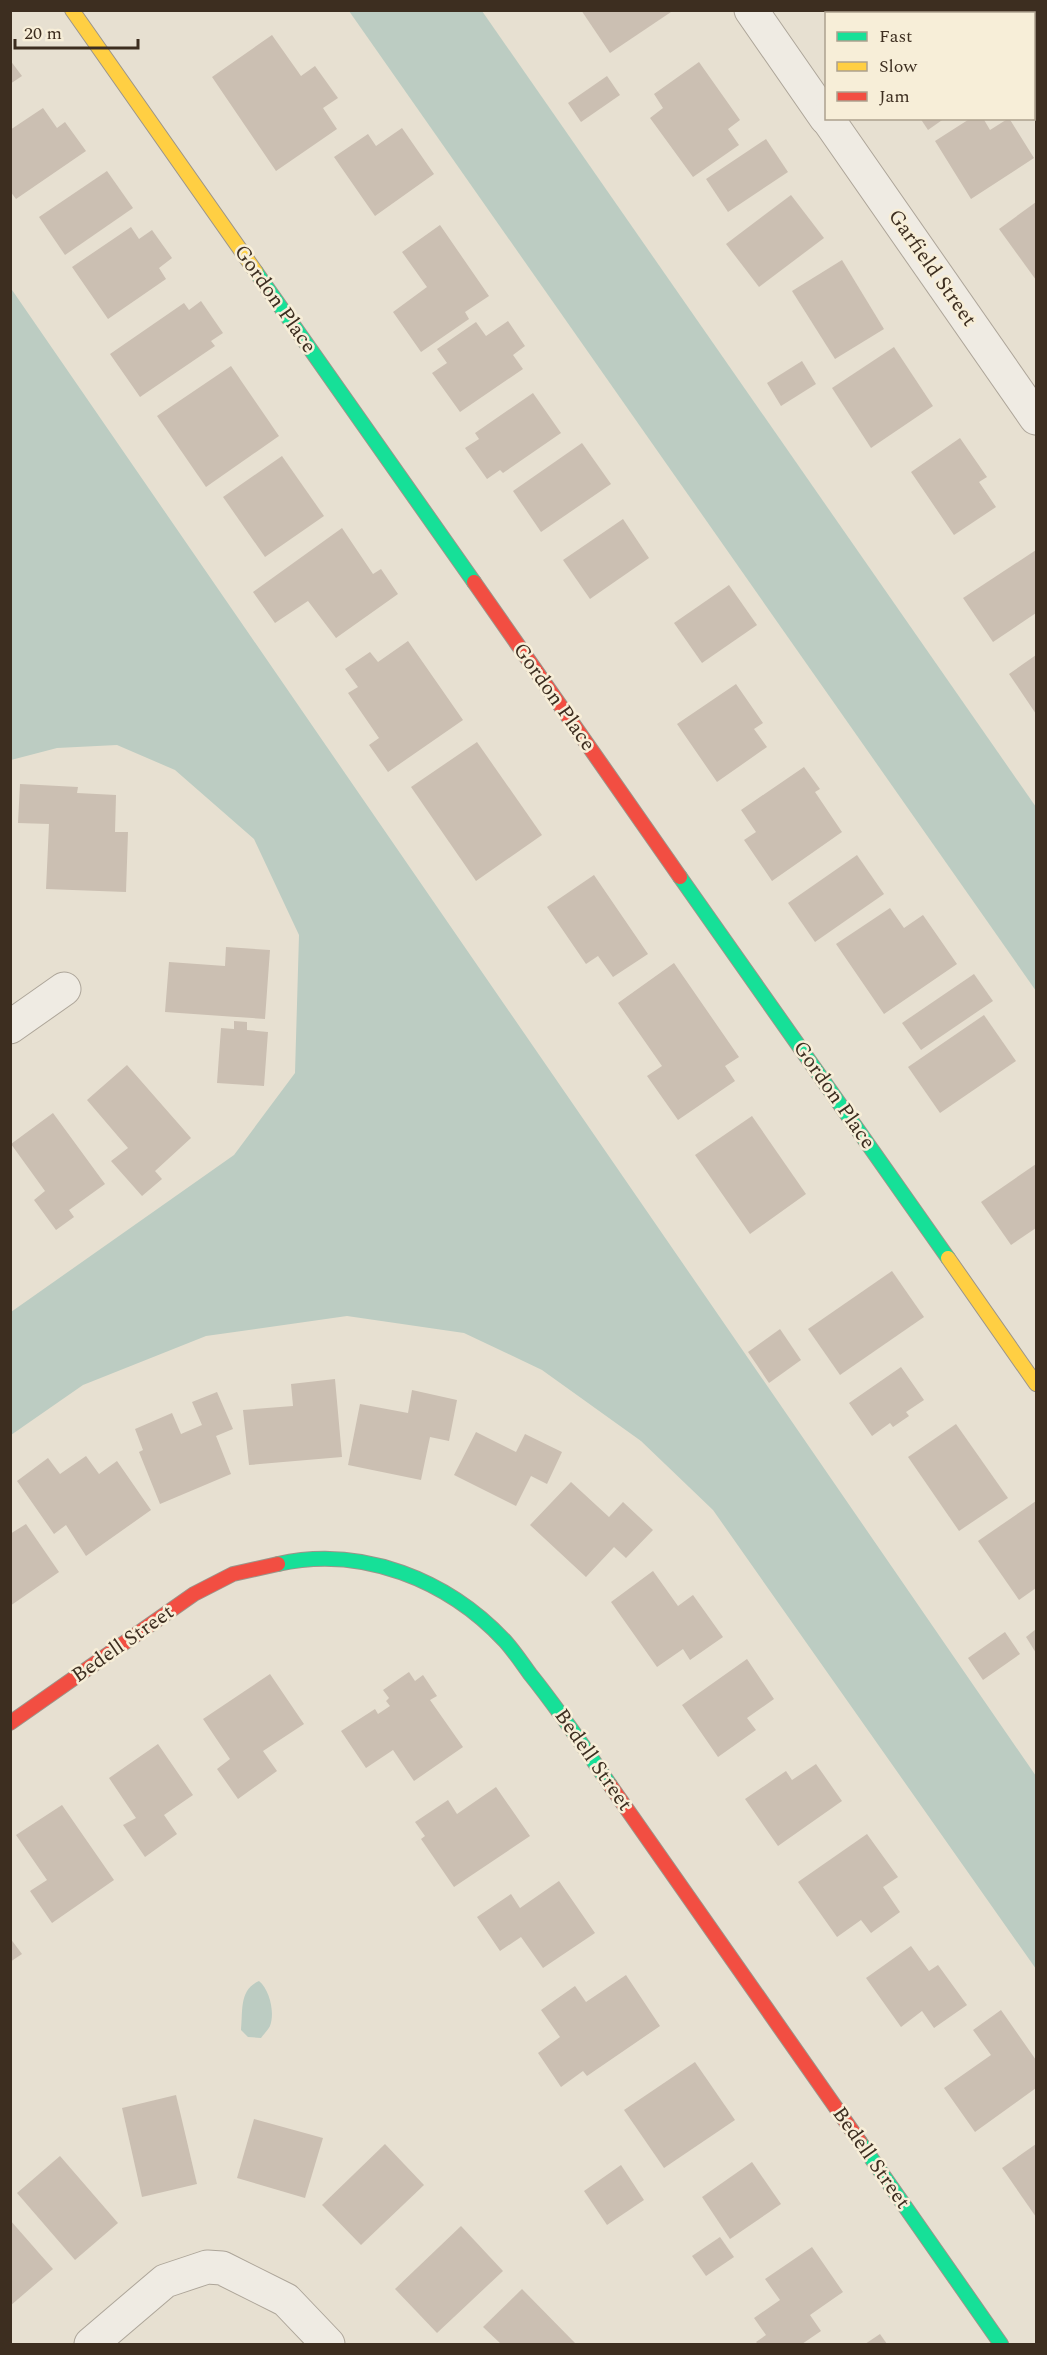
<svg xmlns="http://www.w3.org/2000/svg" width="1047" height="2355" font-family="Spectral,serif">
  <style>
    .water { fill: #bcccc2 }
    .building { fill: #cbbfb2 }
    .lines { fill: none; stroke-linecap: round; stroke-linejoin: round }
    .street-casing { stroke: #ada599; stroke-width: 35 }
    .fast-casing { stroke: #9c958a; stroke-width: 16 }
    .slow-casing { stroke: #9c958a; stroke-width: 16 }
    .jam-casing { stroke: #9c958a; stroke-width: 16 }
    .street { stroke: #efebe3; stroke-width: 33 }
    .fast { stroke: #16e098; stroke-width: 14 }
    .slow { stroke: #ffcf43; stroke-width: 14 }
    .jam { stroke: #f24e42; stroke-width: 14 }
    .labels { text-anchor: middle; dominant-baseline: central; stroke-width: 5; stroke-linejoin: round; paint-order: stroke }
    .street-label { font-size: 21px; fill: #3d2e20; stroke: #f7eed8 }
  </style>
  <rect width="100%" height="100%" fill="#e7e0d1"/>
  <g class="water">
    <path d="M349 11H482L1036 807V991Z"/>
    <path d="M10 287 1036 1776V1969L713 1510 641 1441 542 1370 464 1333 347 1316 206 1336 83 1385 11 1435V1312L234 1155 295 1073 299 935 254 839 175 770 117 745 57 748 11 760Z"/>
    <path d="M259 1981C270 1990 275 2013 270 2026 268 2030 263 2035 261 2038L248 2037 241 2030C243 2010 239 1990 259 1981Z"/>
  </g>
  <g class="building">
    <path d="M581 10H674L610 53Z"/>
    <path d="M841 10H912L908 14H843Z"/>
    <path d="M272 35 301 76 315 66 338 98 323 108 337 129 276 171 212 77Z"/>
    <path d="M10 60 22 76 10 84Z"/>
    <path d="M699 62 740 120 728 129 739 145 693 177 650 118 663 108 654 94Z"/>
    <path d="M607 76 620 95 581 122 568 103Z"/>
    <path d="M43 108 57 128 65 122 86 151 16 199 10 191V130Z"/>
    <path d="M920 118H945L928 130Z"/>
    <path d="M971 118H983L990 130 1009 118 1034 158 971 199 935 141Z"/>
    <path d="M402 128 434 174 375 216 334 157 368 134 376 146Z"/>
    <path d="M766 139 788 172 728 212 706 179Z"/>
    <path d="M107 171 133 208 65 255 39 217Z"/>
    <path d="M791 195 824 238 759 287 726 244Z"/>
    <path d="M1036 202V280L999 229Z"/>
    <path d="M440 225 489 296 465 312 469 319 421 352 393 312 427 287 402 252Z"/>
    <path d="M131 227 139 239 152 230 172 258 159 268 166 279 108 319 72 267Z"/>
    <path d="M842 260 884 329 835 359 792 291Z"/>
    <path d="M201 301 223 333 211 341 215 346 140 397 110 354 184 303 189 310Z"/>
    <path d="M508 321 525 346 513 355 523 369 460 412 432 373 447 363 437 349 476 322 486 336Z"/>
    <path d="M894 347 933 406 871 448 832 388Z"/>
    <path d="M802 361 816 384 781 406 767 383Z"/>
    <path d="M231 366 279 436 206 487 157 416Z"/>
    <path d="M533 393 561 433 503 473 500 470 487 479 465 448 479 439 475 433Z"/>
    <path d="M960 438 987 477 979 482 996 507 954 535 911 472Z"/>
    <path d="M582 443 611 484 541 532 513 491Z"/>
    <path d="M282 456 324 516 265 557 223 497Z"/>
    <path d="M623 519 649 558 590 599 563 560Z"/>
    <path d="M342 528 373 574 381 569 398 594 336 638 308 601 275 623 253 592Z"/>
    <path d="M1036 550V613L993 642 963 598Z"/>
    <path d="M729 585 757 625 702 663 674 623Z"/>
    <path d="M408 641 463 720 388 772 369 745 379 738 348 693 358 687 345 669 370 652 378 662Z"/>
    <path d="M1036 655V714L1009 674Z"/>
    <path d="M736 684 763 723 754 729 767 747 717 782 677 724Z"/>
    <path d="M477 742 542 835 476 881 411 787Z"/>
    <path d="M804 767 820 789 815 792 842 832 772 881 744 840 756 832 741 810Z"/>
    <path d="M20 784 78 787 77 793 116 795 115 832H128L126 892 46 889 49 824 18 823Z"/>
    <path d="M857 855 884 894 815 942 788 903Z"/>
    <path d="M594 875 648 954 613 977 598 956 586 964 547 907Z"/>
    <path d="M890 908 904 928 923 915 957 964 884 1014 836 944Z"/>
    <path d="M226 947 270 950 265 1019 165 1012 169 962 225 966Z"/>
    <path d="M674 963 739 1057 725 1066 735 1081 678 1120 647 1076 662 1066 618 1003Z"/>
    <path d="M974 974 993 1001 921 1050 902 1023Z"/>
    <path d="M984 1015 1016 1061 940 1113 908 1067Z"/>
    <path d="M234 1021 247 1022V1030L268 1032 264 1086 217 1083 221 1028 234 1029Z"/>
    <path d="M127 1065 191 1138 155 1171 162 1179 142 1196 111 1161 128 1148 87 1100Z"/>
    <path d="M53 1113 105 1184 69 1210 74 1217 56 1230 34 1200 45 1191 11 1144Z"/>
    <path d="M752 1116 806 1194 750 1234 695 1155Z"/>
    <path d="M1036 1164V1228L1011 1245 981 1202Z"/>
    <path d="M892 1271 924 1317 840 1375 808 1329Z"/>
    <path d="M780 1329 801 1360 769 1383 748 1352Z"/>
    <path d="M901 1367 924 1400 906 1412 909 1416 893 1427 890 1423 872 1436 849 1403Z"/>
    <path d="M335 1379 342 1457 249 1465 243 1410 293 1406 291 1384Z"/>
    <path d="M412 1390 457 1400 449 1441 430 1437 421 1480 348 1465 360 1404 408 1413Z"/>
    <path d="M217 1392 233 1429 216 1436 231 1474 160 1504 139 1452 143 1450 135 1429 172 1413 181 1434 202 1425 192 1402Z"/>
    <path d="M956 1424 1008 1498 959 1531 908 1457Z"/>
    <path d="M476 1432 516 1452 525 1434 562 1452 547 1484 531 1476 516 1506 454 1475Z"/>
    <path d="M86 1456 99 1474 117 1461 151 1510 86 1556 66 1525 54 1534 17 1481 48 1458 60 1474Z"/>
    <path d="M571 1482 609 1517 623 1502 653 1530 626 1558 614 1547 586 1577 530 1525Z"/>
    <path d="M1036 1501V1588L1019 1600 978 1541Z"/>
    <path d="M26 1524 59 1572 10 1606V1534Z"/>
    <path d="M653 1571 678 1606 693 1595 723 1637 690 1660 683 1649 657 1667 611 1602Z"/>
    <path d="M1036 1629V1653L1026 1637Z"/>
    <path d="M1005 1632 1020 1654 983 1680 968 1658Z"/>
    <path d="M747 1659 774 1699 747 1718 756 1730 718 1757 682 1705Z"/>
    <path d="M409 1672 415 1681 423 1675 437 1696 430 1700 463 1747 414 1781 393 1750 366 1768 341 1731 375 1709 378 1714 390 1706 386 1701 389 1698 383 1690Z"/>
    <path d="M270 1674 304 1724 263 1751 277 1771 238 1799 217 1769 230 1759 203 1719Z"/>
    <path d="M158 1744 193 1795 164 1815 177 1834 145 1857 123 1825 136 1818 109 1778Z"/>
    <path d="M816 1764 842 1801 778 1846 745 1799 786 1771 792 1780Z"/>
    <path d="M496 1787 530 1836 454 1887 421 1839 425 1836 415 1822 448 1800 457 1814Z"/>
    <path d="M62 1805 114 1880 52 1923 30 1891 47 1880 16 1835Z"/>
    <path d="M867 1834 898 1877 883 1887 900 1912 871 1933 861 1920 837 1937 798 1882Z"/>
    <path d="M559 1881 595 1933 543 1968 521 1937 500 1951 477 1917 511 1894 520 1908Z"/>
    <path d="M10 1938 22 1954 10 1962Z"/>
    <path d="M911 1946 929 1971 938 1965 967 2005 934 2028 922 2011 901 2027 866 1978Z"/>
    <path d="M626 1975 660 2026 587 2076 583 2071 561 2087 538 2053 560 2037 541 2010 575 1986 586 2002Z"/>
    <path d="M1001 2010 1036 2060V2088L975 2132 944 2088 991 2055 973 2030Z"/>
    <path d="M695 2062 735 2120 664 2168 624 2110Z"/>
    <path d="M176 2095 197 2184 142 2197 122 2108Z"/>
    <path d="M254 2119 323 2138 305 2198 237 2178Z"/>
    <path d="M385 2144 424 2185 361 2245 322 2205Z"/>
    <path d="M1036 2144V2217L1002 2168Z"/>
    <path d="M60 2156 118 2223 75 2260 17 2193Z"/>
    <path d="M752 2162 781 2204 730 2239 702 2197Z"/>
    <path d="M621 2165 644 2200 607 2225 584 2191Z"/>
    <path d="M10 2220 53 2269 10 2306Z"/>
    <path d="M461 2226 503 2271 437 2333 395 2289Z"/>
    <path d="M720 2237 734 2257 706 2276 692 2256Z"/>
    <path d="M812 2247 843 2292 810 2315 821 2331 802 2344H758L756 2342 766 2335 754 2318 780 2300 765 2279Z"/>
    <path d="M522 2289 576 2344H501L483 2327Z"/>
    <path d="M880 2334 887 2344H865Z"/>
  </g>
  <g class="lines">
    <g class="street-casing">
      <g id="street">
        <path d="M751 10 826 118"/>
        <path d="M827 118 1036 418"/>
        <path d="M10 1027 64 989"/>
        <path d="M91 2344 165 2281 207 2267 222 2268 286 2300 328 2344"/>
      </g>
    </g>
    <g class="fast-casing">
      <g id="fast">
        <path d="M256 272 474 582"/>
        <path d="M680 877 948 1258"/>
        <path d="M278 1564C362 1545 448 1580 505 1641 514 1651 522 1663 530 1674 559 1710 584 1747 610 1785"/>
        <path d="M860 2142 1001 2344"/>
      </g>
    </g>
    <g class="slow-casing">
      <g id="slow">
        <path d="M72 10 256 272"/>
        <path d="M948 1258 1036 1384"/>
      </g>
    </g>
    <g class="jam-casing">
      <g id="jam">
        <path d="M474 582 680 877"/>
        <path d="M10 1723 194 1594 233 1574 278 1564"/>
        <path d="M610 1785 860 2142"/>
      </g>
    </g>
    <use href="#street" class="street"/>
    <use href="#fast" class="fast"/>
    <use href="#slow" class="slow"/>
    <use href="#jam" class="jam"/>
  </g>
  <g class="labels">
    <g class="street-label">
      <text transform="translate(932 268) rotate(55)">Garfield Street</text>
      <text transform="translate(275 299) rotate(55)">Gordon Place</text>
      <text transform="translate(554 697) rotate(55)">Gordon Place</text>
      <text transform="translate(834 1095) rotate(55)">Gordon Place</text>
      <text transform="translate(123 1644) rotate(-35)">Bedell Street</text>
      <text transform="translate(593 1760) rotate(55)">Bedell Street</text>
      <text transform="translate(871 2158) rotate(55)">Bedell Street</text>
    </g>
  </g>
  <rect width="1047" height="2355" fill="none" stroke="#3d2e20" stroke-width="24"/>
  <rect x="825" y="12" width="210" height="108" fill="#f7eed8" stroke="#ada18e" stroke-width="1.5"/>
  <rect x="837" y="32" width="30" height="9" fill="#16e098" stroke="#ada18e" stroke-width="1.5"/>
  <text x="879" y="42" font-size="18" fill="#3d2e20">Fast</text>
  <rect x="837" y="62" width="30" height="9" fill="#ffcf43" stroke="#ada18e" stroke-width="1.5"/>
  <text x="879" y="72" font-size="18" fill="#3d2e20">Slow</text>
  <rect x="837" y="92" width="30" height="9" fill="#f24e42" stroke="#ada18e" stroke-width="1.5"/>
  <text x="879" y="102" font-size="18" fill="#3d2e20">Jam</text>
  <path d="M15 39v9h123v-9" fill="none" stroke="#3d2e20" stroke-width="3"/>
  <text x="24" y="39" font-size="18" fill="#3d2e20" stroke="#f7eed8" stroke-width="4.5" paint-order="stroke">20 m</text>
</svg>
